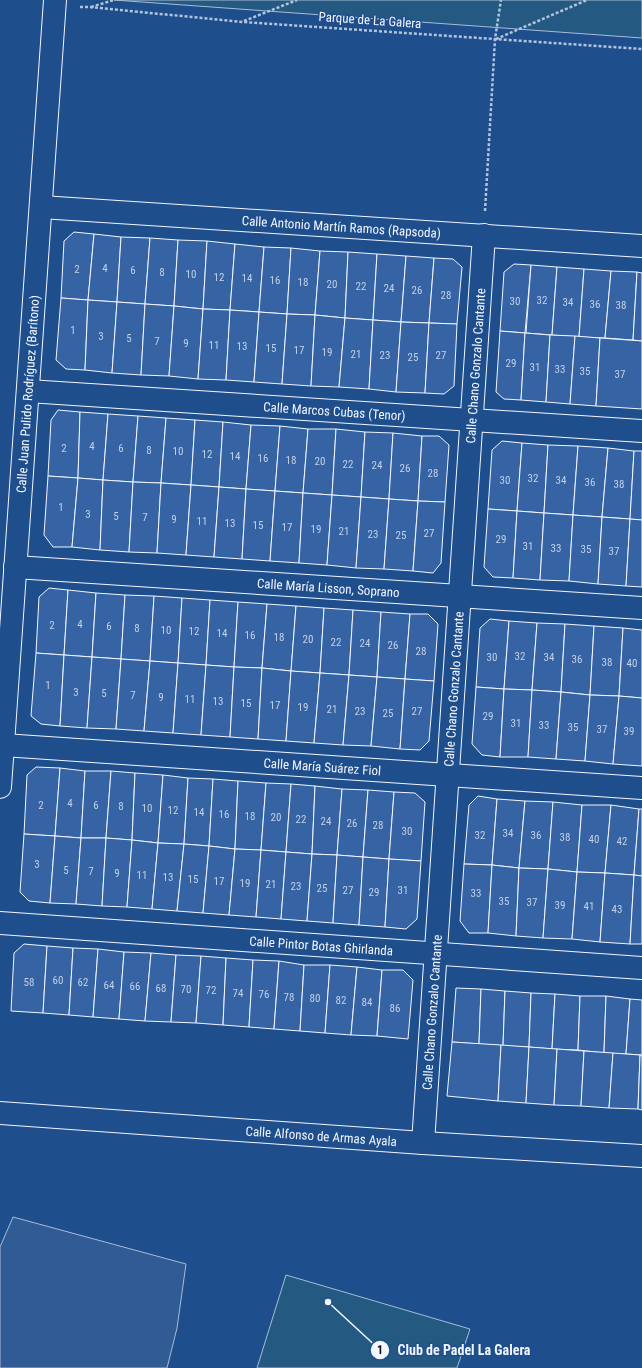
<svg xmlns="http://www.w3.org/2000/svg" width="642" height="1368" font-family="'Roboto Condensed',sans-serif">
  <style>
    .green { fill: #245a82; stroke: #a8bbd7 }
    .parking { fill: #305b95; stroke: #a8bbd7 }
    .building { fill: #3563a3; stroke: #f2f6ff }
    .lines { fill: none; stroke-linecap: round; stroke-linejoin: round }
    .street-casing { stroke: #f2f6ff; stroke-width: 24 }
    .path { stroke: #b3c4dc; stroke-width: 2.5; stroke-dasharray: 3 2; stroke-linecap: butt }
    .street { stroke: #1f4e8c; stroke-width: 22 }
    .labels { text-anchor: middle; dominant-baseline: central; stroke-width: 3; stroke-linejoin: round; paint-order: stroke }
    .number-label { font-size: 11px; fill: #c3d1e8 }
    .street-label { font-size: 13px; fill: #f2f6ff; stroke: #1f4e8c }
    .leader { fill: none; stroke: #f2f6ff; stroke-width: 1.5 }
    .callout-dot { fill: #f2f6ff; stroke: #1f4e8c; stroke-width: 1.5 }
    .mark-label { font-size: 12px; text-anchor: middle; font-weight: bold; fill: #111 }
    .callout-label { font-size: 14px; text-anchor: middle; font-weight: bold; fill: #f2f6ff; stroke: #1f4e8c; stroke-width: 3; stroke-linejoin: round; paint-order: stroke }
  </style>
  <rect width="100%" height="100%" fill="#1f4e8c"/>
  <g class="green">
    <path d="M114 0H642V38L128 1Z"/>
    <path d="M286 1275 470 1329 457 1368H257Z"/>
  </g>
  <path class="parking" d="M13 1217 186 1264 177 1328 167 1368H0V1247Z"/>
  <g class="building">
    <path d="M74 232 94 234 88 300 61 298 64 241Z"/>
    <path d="M94 234 121 237 117 302 88 300Z"/>
    <path d="M121 237 150 238 145 304 117 302Z"/>
    <path d="M150 238 178 240 174 306 145 304Z"/>
    <path d="M178 240 207 241 203 309 174 306Z"/>
    <path d="M207 241 235 244 230 310 203 309Z"/>
    <path d="M235 244 264 247 259 312 230 310Z"/>
    <path d="M264 247 291 248 287 314 259 312Z"/>
    <path d="M291 248 320 251 315 315 287 314Z"/>
    <path d="M320 251 348 252 345 318 315 315Z"/>
    <path d="M348 252 377 254 373 320 345 318Z"/>
    <path d="M377 254 406 256 401 322 373 320Z"/>
    <path d="M406 256 434 258 429 323 401 322Z"/>
    <path d="M434 258 453 259 462 267 457 324 429 323Z"/>
    <path d="M514 264 531 265 525 333 500 331 504 272Z"/>
    <path d="M531 265 557 267 552 335 526 333Z"/>
    <path d="M557 267 584 269 579 337 552 335Z"/>
    <path d="M584 269 611 271 605 338 579 337Z"/>
    <path d="M611 271 637 272 633 340 605 338Z"/>
    <path d="M637 272 642 273V341L633 340Z"/>
    <path d="M61 298 88 300 85 370 66 369 56 360Z"/>
    <path d="M88 300 117 302 112 373 85 370Z"/>
    <path d="M117 302 145 304 141 375 112 373Z"/>
    <path d="M145 304 174 306 169 376 141 375Z"/>
    <path d="M174 306 203 309 198 379 169 376Z"/>
    <path d="M203 309 230 310 226 380 198 379Z"/>
    <path d="M230 310 259 312 254 382 226 380Z"/>
    <path d="M259 312 287 314 282 384 254 382Z"/>
    <path d="M287 314 315 315 311 386 282 384Z"/>
    <path d="M315 315 345 318 339 387 311 386Z"/>
    <path d="M345 318 373 320 369 389 339 387Z"/>
    <path d="M373 320 401 322 396 392 369 389Z"/>
    <path d="M401 322 429 323 425 393 396 392Z"/>
    <path d="M429 323 457 324 454 386 444 394 425 393Z"/>
    <path d="M500 331 525 333 521 400 504 399 496 392Z"/>
    <path d="M525 333 550 335 546 402 521 400Z"/>
    <path d="M550 335 575 336 570 404 546 402Z"/>
    <path d="M575 336 600 338 596 406 570 404Z"/>
    <path d="M600 338 642 341V409L596 406Z"/>
    <path d="M58 410 80 412 78 478 48 476 51 420Z"/>
    <path d="M80 412 108 414 103 480 78 478Z"/>
    <path d="M108 414 138 416 133 482 103 480Z"/>
    <path d="M138 416 166 418 161 483 133 482Z"/>
    <path d="M166 418 195 420 191 485 161 483Z"/>
    <path d="M195 420 223 422 219 487 191 485Z"/>
    <path d="M223 422 251 425 246 489 219 487Z"/>
    <path d="M251 425 280 426 275 491 246 489Z"/>
    <path d="M280 426 308 429 303 493 275 491Z"/>
    <path d="M308 429H336L332 495 303 493Z"/>
    <path d="M336 429 365 432 361 497 332 495Z"/>
    <path d="M365 432 393 433 389 499 361 497Z"/>
    <path d="M393 433 422 436 418 501 389 499Z"/>
    <path d="M422 436H439L449 445 445 502 418 501Z"/>
    <path d="M502 441 522 443 517 511 488 509 492 450Z"/>
    <path d="M522 443 548 445 544 513 517 511Z"/>
    <path d="M548 445 578 446 573 515 544 513Z"/>
    <path d="M578 446 608 448 602 517 573 515Z"/>
    <path d="M608 448 634 451 630 519 602 517Z"/>
    <path d="M634 451H642V520L630 519Z"/>
    <path d="M48 476 78 478 72 547H53L44 535Z"/>
    <path d="M78 478 103 480 100 550 72 547Z"/>
    <path d="M103 480 133 482 129 552 100 550Z"/>
    <path d="M133 482 161 483 157 553 129 552Z"/>
    <path d="M161 483 191 485 186 555 157 553Z"/>
    <path d="M191 485 219 487 214 557 186 555Z"/>
    <path d="M219 487 246 489 242 559 214 557Z"/>
    <path d="M246 489 275 491 270 561 242 559Z"/>
    <path d="M275 491 303 493 299 563 270 561Z"/>
    <path d="M303 493 332 495 327 565 299 563Z"/>
    <path d="M332 495 361 497 356 568 327 565Z"/>
    <path d="M361 497 389 499 384 569 356 568Z"/>
    <path d="M389 499 418 501 413 571 384 569Z"/>
    <path d="M418 501 445 502 441 563 433 573 413 571Z"/>
    <path d="M488 509 517 511 513 578 493 577 484 567Z"/>
    <path d="M517 511 544 513 540 580 513 578Z"/>
    <path d="M544 513 573 515 569 581 540 580Z"/>
    <path d="M573 515 602 517 598 584 569 581Z"/>
    <path d="M602 517 630 519 626 586 598 584Z"/>
    <path d="M630 519 642 520V587L626 586Z"/>
    <path d="M49 588 68 590 64 655 36 653 39 597Z"/>
    <path d="M68 590 96 593 92 657 64 655Z"/>
    <path d="M96 593 125 595 121 659 92 657Z"/>
    <path d="M125 595 154 596 150 661 121 659Z"/>
    <path d="M154 596 182 598 178 663 150 661Z"/>
    <path d="M182 598 210 600 206 665 178 663Z"/>
    <path d="M210 600 238 602 234 667 206 665Z"/>
    <path d="M238 602 267 604 262 668 234 667Z"/>
    <path d="M267 604 296 606 291 671 262 668Z"/>
    <path d="M296 606 324 608 320 673 291 671Z"/>
    <path d="M324 608 353 610 349 675 320 673Z"/>
    <path d="M353 610 381 612 377 677 349 675Z"/>
    <path d="M381 612 410 614 405 679 377 677Z"/>
    <path d="M410 614H428L438 624 434 681 405 679Z"/>
    <path d="M490 619 509 621 504 689 476 687 480 628Z"/>
    <path d="M509 621 537 623 532 690 504 689Z"/>
    <path d="M537 623 565 624 561 692 532 690Z"/>
    <path d="M565 624 594 626 590 695 561 692Z"/>
    <path d="M594 626 623 628 619 696 590 695Z"/>
    <path d="M623 628 642 630V698L619 696Z"/>
    <path d="M36 653 64 655 60 726 41 724 31 716Z"/>
    <path d="M64 655 92 657 87 728 60 726Z"/>
    <path d="M92 657 121 659 116 729 87 728Z"/>
    <path d="M121 659 150 661 144 731 116 729Z"/>
    <path d="M150 661 178 663 173 733 144 731Z"/>
    <path d="M178 663 206 665 201 735 173 733Z"/>
    <path d="M206 665 234 667 230 737 201 735Z"/>
    <path d="M234 667 262 668 258 739 230 737Z"/>
    <path d="M262 668 291 671 286 741 258 739Z"/>
    <path d="M291 671 320 673 314 743 286 741Z"/>
    <path d="M320 673 349 675 343 745 314 743Z"/>
    <path d="M349 675 377 677 371 746 343 745Z"/>
    <path d="M377 677 405 679 400 749 371 746Z"/>
    <path d="M405 679 434 681 429 741 420 750 400 749Z"/>
    <path d="M476 687 504 689 500 757 482 755 472 744Z"/>
    <path d="M504 689 532 690 528 757H500Z"/>
    <path d="M532 690 561 692 556 759 528 757Z"/>
    <path d="M561 692 590 695 585 761 556 759Z"/>
    <path d="M590 695 619 696 613 764 585 761Z"/>
    <path d="M619 696 642 698V766L613 764Z"/>
    <path d="M36 767 60 768 55 836 24 834 27 775Z"/>
    <path d="M60 768 85 771 81 838 55 836Z"/>
    <path d="M85 771H111L106 838H81Z"/>
    <path d="M111 771 135 773 132 840 106 838Z"/>
    <path d="M135 773 163 775 158 843 132 840Z"/>
    <path d="M163 775 188 778 184 844 158 843Z"/>
    <path d="M188 778 213 779 209 846 184 844Z"/>
    <path d="M213 779 238 781 235 849 209 846Z"/>
    <path d="M238 781 266 783 261 850 235 849Z"/>
    <path d="M266 783 291 784 286 852 261 850Z"/>
    <path d="M291 784 315 786 312 854 286 852Z"/>
    <path d="M315 786 342 789 337 855 312 854Z"/>
    <path d="M342 789 368 790 363 857 337 855Z"/>
    <path d="M368 790 394 792 389 859 363 857Z"/>
    <path d="M394 792 415 793 425 802 421 861 389 859Z"/>
    <path d="M478 796 497 799 492 865 464 864 469 805Z"/>
    <path d="M497 799 525 801 519 868 492 865Z"/>
    <path d="M525 801 553 802 548 869 519 868Z"/>
    <path d="M553 802 582 805 577 872 548 869Z"/>
    <path d="M582 805H611L605 873 577 872Z"/>
    <path d="M611 805 639 809 634 875 605 873Z"/>
    <path d="M639 809H642V876L634 875Z"/>
    <path d="M24 834 55 836 50 903 29 901 20 892Z"/>
    <path d="M55 836 81 838 76 904 50 903Z"/>
    <path d="M81 838H106L102 906 76 904Z"/>
    <path d="M106 838 132 840 127 907 102 906Z"/>
    <path d="M132 840 158 843 152 909 127 907Z"/>
    <path d="M158 843 184 844 177 911 152 909Z"/>
    <path d="M184 844 209 846 203 913 177 911Z"/>
    <path d="M209 846 235 849 229 915 203 913Z"/>
    <path d="M235 849 261 850 256 917 229 915Z"/>
    <path d="M261 850 286 852 281 919 256 917Z"/>
    <path d="M286 852 312 854 307 921 281 919Z"/>
    <path d="M312 854 337 855 333 923 307 921Z"/>
    <path d="M337 855 363 857 359 925 333 923Z"/>
    <path d="M363 857 389 859 385 927 359 925Z"/>
    <path d="M389 859 421 861 417 919 406 929 385 927Z"/>
    <path d="M464 864 492 865 488 933H469L460 921Z"/>
    <path d="M492 865 519 868 516 936 488 933Z"/>
    <path d="M519 868 548 869 543 938 516 936Z"/>
    <path d="M548 869 577 872 572 939 543 938Z"/>
    <path d="M577 872 605 873 600 942 572 939Z"/>
    <path d="M605 873 634 875 630 944 600 942Z"/>
    <path d="M634 875 642 876V944H630Z"/>
    <path d="M24 944 47 946 43 1013 11 1011 14 953Z"/>
    <path d="M47 946 73 948 69 1015 43 1013Z"/>
    <path d="M73 948 98 949 93 1017 69 1015Z"/>
    <path d="M98 949 124 952 119 1019 93 1017Z"/>
    <path d="M124 952 151 953 145 1021 119 1019Z"/>
    <path d="M151 953 176 955 171 1022 145 1021Z"/>
    <path d="M176 955 201 956 196 1023 171 1022Z"/>
    <path d="M201 956 226 958 223 1025 196 1023Z"/>
    <path d="M226 958 253 960 249 1027 223 1025Z"/>
    <path d="M253 960 279 961 274 1029 249 1027Z"/>
    <path d="M279 961 304 965 300 1031 274 1029Z"/>
    <path d="M304 965H330L325 1033 300 1031Z"/>
    <path d="M330 965 357 967 351 1035 325 1033Z"/>
    <path d="M357 967 382 970 377 1036 351 1035Z"/>
    <path d="M382 970H403L413 980 408 1039 377 1036Z"/>
    <path d="M456 988 481 989 479 1044 452 1042Z"/>
    <path d="M481 989 505 991 503 1046 479 1044Z"/>
    <path d="M505 991 531 993 529 1047 503 1046Z"/>
    <path d="M531 993 555 994 552 1049 529 1047Z"/>
    <path d="M555 994 580 996 578 1050 552 1049Z"/>
    <path d="M580 996H606L604 1053 578 1050Z"/>
    <path d="M606 996 630 999 626 1054 604 1053Z"/>
    <path d="M630 999 642 1000V1055L626 1054Z"/>
    <path d="M452 1042 501 1045 498 1101 447 1096Z"/>
    <path d="M501 1045 529 1047 526 1103 498 1101Z"/>
    <path d="M529 1047 557 1049 554 1105 526 1103Z"/>
    <path d="M557 1049 584 1051 581 1106 554 1105Z"/>
    <path d="M584 1051 613 1053 609 1108 581 1106Z"/>
    <path d="M613 1053 640 1055 638 1109 609 1108Z"/>
    <path d="M640 1055 642 1056V1110L638 1109Z"/>
  </g>
  <g class="lines">
    <g class="street-casing">
      <g id="street">
        <path id="s1" d="M41 207 642 246"/>
        <path id="s2" d="M28 391 642 431"/>
        <path id="s3" d="M15 567 642 608"/>
        <path id="s4" d="M3 745 642 788"/>
        <path id="s5" d="M0 787 55 0"/>
        <path id="s6" d="M0 923 642 968"/>
        <path id="s7" d="M0 1113 423 1143 642 1156"/>
        <path id="s8" d="M423 1143 484 235"/>
      </g>
    </g>
    <g class="path">
      <path d="M80 7H89L243 22 642 49"/>
      <path d="M91 7 114 0"/>
      <path d="M244 21 297 0"/>
      <path d="M496 39 587 0"/>
      <path d="M485 211 495 39 501 0"/>
    </g>
    <use href="#street" class="street"/>
  </g>
  <g class="labels">
    <g class="number-label">
      <text x="105" y="268">4</text>
      <text x="77" y="269">2</text>
      <text x="133" y="270">6</text>
      <text x="162" y="272">8</text>
      <text x="191" y="274">10</text>
      <text x="219" y="277">12</text>
      <text x="247" y="278">14</text>
      <text x="275" y="280">16</text>
      <text x="303" y="282">18</text>
      <text x="332" y="284">20</text>
      <text x="361" y="286">22</text>
      <text x="389" y="288">24</text>
      <text x="417" y="290">26</text>
      <text x="446" y="295">28</text>
      <text x="542" y="300">32</text>
      <text x="515" y="301">30</text>
      <text x="568" y="302">34</text>
      <text x="595" y="304">36</text>
      <text x="621" y="305">38</text>
      <text x="73" y="330">1</text>
      <text x="101" y="336">3</text>
      <text x="129" y="338">5</text>
      <text x="157" y="341">7</text>
      <text x="186" y="343">9</text>
      <text x="214" y="345">11</text>
      <text x="242" y="346">13</text>
      <text x="271" y="348">15</text>
      <text x="299" y="350">17</text>
      <text x="327" y="352">19</text>
      <text x="356" y="354">21</text>
      <text x="385" y="355">23</text>
      <text x="441" y="355">27</text>
      <text x="413" y="357">25</text>
      <text x="511" y="363">29</text>
      <text x="535" y="367">31</text>
      <text x="560" y="369">33</text>
      <text x="585" y="371">35</text>
      <text x="620" y="374">37</text>
      <text x="92" y="446">4</text>
      <text x="64" y="448">2</text>
      <text x="121" y="448">6</text>
      <text x="149" y="450">8</text>
      <text x="178" y="451">10</text>
      <text x="207" y="454">12</text>
      <text x="235" y="456">14</text>
      <text x="263" y="458">16</text>
      <text x="291" y="460">18</text>
      <text x="320" y="461">20</text>
      <text x="348" y="464">22</text>
      <text x="377" y="465">24</text>
      <text x="405" y="468">26</text>
      <text x="433" y="473">28</text>
      <text x="533" y="478">32</text>
      <text x="505" y="480">30</text>
      <text x="561" y="480">34</text>
      <text x="590" y="482">36</text>
      <text x="619" y="484">38</text>
      <text x="61" y="507">1</text>
      <text x="88" y="514">3</text>
      <text x="116" y="516">5</text>
      <text x="145" y="517">7</text>
      <text x="174" y="519">9</text>
      <text x="202" y="521">11</text>
      <text x="230" y="523">13</text>
      <text x="258" y="525">15</text>
      <text x="287" y="527">17</text>
      <text x="316" y="529">19</text>
      <text x="344" y="531">21</text>
      <text x="429" y="533">27</text>
      <text x="373" y="534">23</text>
      <text x="401" y="535">25</text>
      <text x="501" y="539">29</text>
      <text x="528" y="546">31</text>
      <text x="556" y="548">33</text>
      <text x="586" y="549">35</text>
      <text x="614" y="551">37</text>
      <text x="80" y="624">4</text>
      <text x="52" y="625">2</text>
      <text x="109" y="626">6</text>
      <text x="137" y="628">8</text>
      <text x="166" y="630">10</text>
      <text x="194" y="631">12</text>
      <text x="222" y="633">14</text>
      <text x="250" y="635">16</text>
      <text x="279" y="637">18</text>
      <text x="308" y="639">20</text>
      <text x="336" y="642">22</text>
      <text x="365" y="643">24</text>
      <text x="393" y="645">26</text>
      <text x="421" y="651">28</text>
      <text x="520" y="656">32</text>
      <text x="492" y="657">30</text>
      <text x="549" y="657">34</text>
      <text x="577" y="659">36</text>
      <text x="607" y="662">38</text>
      <text x="632" y="663">40</text>
      <text x="48" y="685">1</text>
      <text x="76" y="692">3</text>
      <text x="104" y="693">5</text>
      <text x="133" y="695">7</text>
      <text x="161" y="697">9</text>
      <text x="190" y="699">11</text>
      <text x="218" y="701">13</text>
      <text x="246" y="703">15</text>
      <text x="275" y="705">17</text>
      <text x="303" y="707">19</text>
      <text x="332" y="709">21</text>
      <text x="360" y="711">23</text>
      <text x="417" y="711">27</text>
      <text x="388" y="713">25</text>
      <text x="488" y="716">29</text>
      <text x="516" y="723">31</text>
      <text x="544" y="725">33</text>
      <text x="573" y="727">35</text>
      <text x="602" y="729">37</text>
      <text x="629" y="731">39</text>
      <text x="70" y="803">4</text>
      <text x="41" y="805">2</text>
      <text x="96" y="805">6</text>
      <text x="121" y="806">8</text>
      <text x="147" y="808">10</text>
      <text x="173" y="810">12</text>
      <text x="199" y="812">14</text>
      <text x="224" y="814">16</text>
      <text x="250" y="816">18</text>
      <text x="276" y="817">20</text>
      <text x="301" y="819">22</text>
      <text x="326" y="821">24</text>
      <text x="352" y="823">26</text>
      <text x="378" y="825">28</text>
      <text x="407" y="831">30</text>
      <text x="508" y="833">34</text>
      <text x="480" y="835">32</text>
      <text x="536" y="835">36</text>
      <text x="565" y="837">38</text>
      <text x="594" y="839">40</text>
      <text x="622" y="841">42</text>
      <text x="37" y="864">3</text>
      <text x="66" y="870">5</text>
      <text x="91" y="871">7</text>
      <text x="117" y="873">9</text>
      <text x="142" y="875">11</text>
      <text x="168" y="877">13</text>
      <text x="193" y="879">15</text>
      <text x="219" y="881">17</text>
      <text x="245" y="883">19</text>
      <text x="271" y="884">21</text>
      <text x="296" y="886">23</text>
      <text x="322" y="888">25</text>
      <text x="348" y="890">27</text>
      <text x="403" y="890">31</text>
      <text x="374" y="892">29</text>
      <text x="476" y="893">33</text>
      <text x="504" y="901">35</text>
      <text x="532" y="902">37</text>
      <text x="560" y="905">39</text>
      <text x="589" y="906">41</text>
      <text x="617" y="909">43</text>
      <text x="58" y="980">60</text>
      <text x="29" y="982">58</text>
      <text x="83" y="982">62</text>
      <text x="109" y="985">64</text>
      <text x="135" y="986">66</text>
      <text x="161" y="988">68</text>
      <text x="186" y="989">70</text>
      <text x="211" y="990">72</text>
      <text x="238" y="993">74</text>
      <text x="264" y="994">76</text>
      <text x="289" y="997">78</text>
      <text x="315" y="998">80</text>
      <text x="341" y="1000">82</text>
      <text x="367" y="1002">84</text>
      <text x="395" y="1008">86</text>
    </g>
    <g class="street-label">
      <text transform="translate(370 20) rotate(4)">Parque de La Galera</text>
      <text stroke="none"><textPath href="#s1" startOffset="301">Calle Antonio Martín Ramos (Rapsoda)</textPath></text>
      <text stroke="none"><textPath href="#s8" startOffset="779">Calle Chano Gonzalo Cantante</textPath></text>
      <text stroke="none"><textPath href="#s5" startOffset="394">Calle Juan Pulido Rodríguez (Barítono)</textPath></text>
      <text stroke="none"><textPath href="#s2" startOffset="307">Calle Marcos Cubas (Tenor)</textPath></text>
      <text stroke="none"><textPath href="#s3" startOffset="314">Calle María Lisson, Soprano</textPath></text>
      <text stroke="none"><textPath href="#s8" startOffset="455">Calle Chano Gonzalo Cantante</textPath></text>
      <text stroke="none"><textPath href="#s4" startOffset="320">Calle María Suárez Fiol</textPath></text>
      <text stroke="none"><textPath href="#s6" startOffset="322">Calle Pintor Botas Ghirlanda</textPath></text>
      <text stroke="none"><textPath href="#s8" startOffset="131">Calle Chano Gonzalo Cantante</textPath></text>
      <text stroke="none"><textPath href="#s7" startOffset="322">Calle Alfonso de Armas Ayala</textPath></text>
    </g>
  </g>
  <path class="leader" d="M328 1302L380 1350"/>
  <g class="callout-dot">
    <circle cx="328" cy="1302" r="4"/>
    <circle cx="380" cy="1350" r="10"/>
  </g>
  <g class="mark-label">
    <text x="380" y="1354">1</text>
  </g>
  <g class="callout-label">
    <text x="464" y="1355">Club de Padel La Galera</text>
  </g>
</svg>
